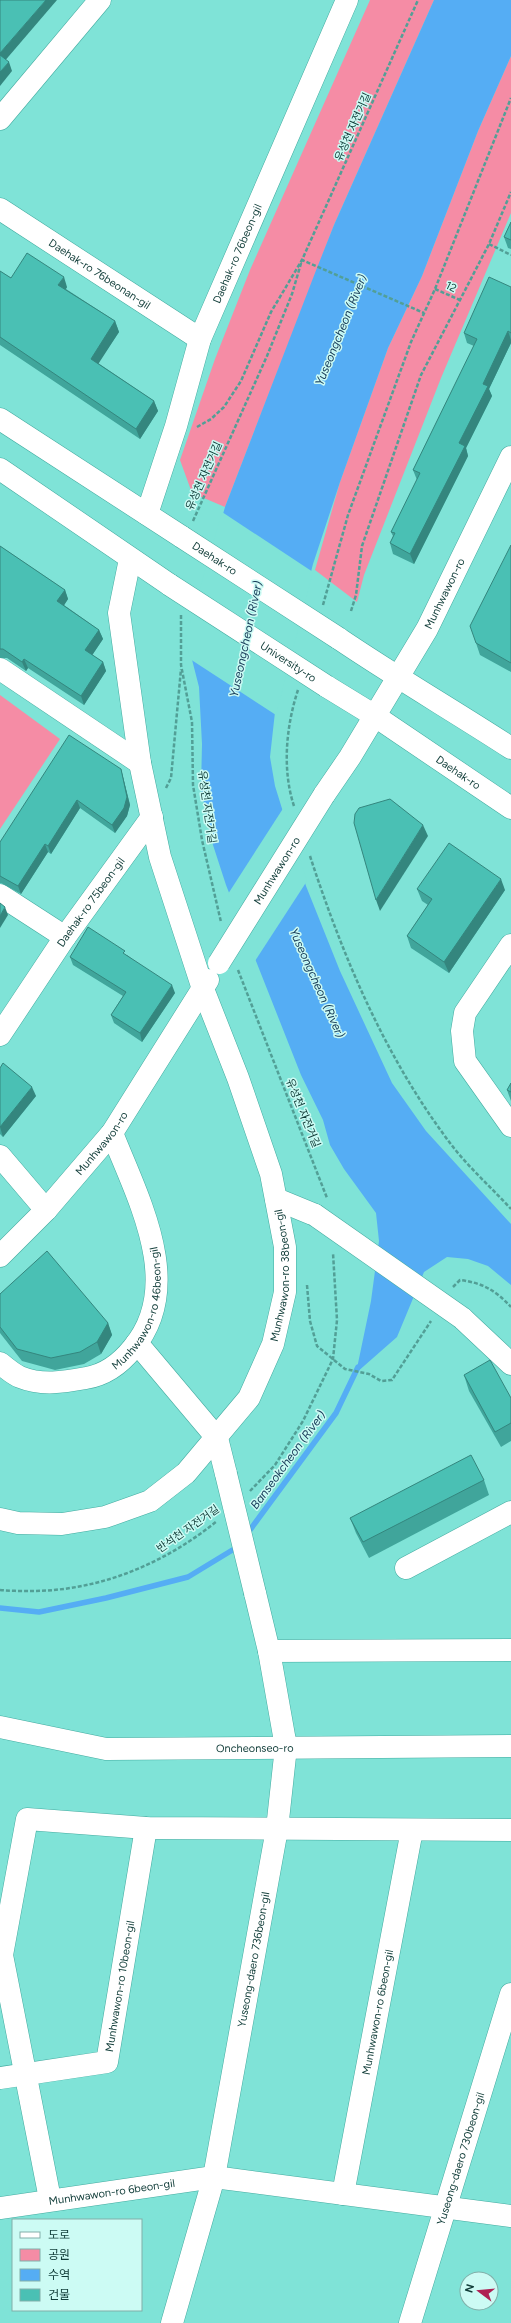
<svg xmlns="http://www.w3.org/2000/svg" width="511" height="2323" font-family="Figtree,'Noto Sans KR',sans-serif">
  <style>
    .green { fill: #f58ca5 }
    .water { fill: #55adf4 }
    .pier { fill: #7fe3d7 }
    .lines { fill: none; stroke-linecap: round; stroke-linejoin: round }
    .stream { stroke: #55adf4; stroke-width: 5.5 }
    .minor-casing { stroke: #43aba0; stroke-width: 23 }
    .path { stroke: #529f96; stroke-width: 2.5; stroke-dasharray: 4 2; stroke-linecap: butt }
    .minor { stroke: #fff; stroke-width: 22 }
    .minor-bridge-casing { stroke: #43aba0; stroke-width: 23; stroke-linecap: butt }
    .minor-bridge { stroke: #fff; stroke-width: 22 }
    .wall { fill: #40a59b }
    .shaded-wall { fill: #34867e }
    .building { fill: #4ac0b4; stroke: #34867e }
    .labels { text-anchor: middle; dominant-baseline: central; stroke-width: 3; stroke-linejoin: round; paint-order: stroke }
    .street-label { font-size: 11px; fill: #113d39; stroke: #ccfbf4 }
    .water-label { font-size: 12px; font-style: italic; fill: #1c405d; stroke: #ccfbf4 }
  </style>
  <rect width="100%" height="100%" fill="#7fe3d7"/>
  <g class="green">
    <path d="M370 0H434L334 225 225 507 192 493 180 460 215 359 250 270Z"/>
    <path d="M511 56V213L441 378 364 575 357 602 315 570 340 482 388 348 422 276 478 131Z"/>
    <path d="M0 695 60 739 0 829Z"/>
  </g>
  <path class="water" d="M434 0H511V56L478 131 422 276 388 348 340 482 313 564 275 712 270 757 275 786 306 886 340 971 392 1083 426 1131 511 1224V1285L488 1266 468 1259 447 1257 424 1272 397 1337 356 1373 371 1301 379 1241 376 1213 344 1169 330 1145 323 1120 301 1075 226 885 213 845 201 789 202 744 199 687 187 640 225 507 315 273 334 225Z"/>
  <g class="pier">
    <path d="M222 512 313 572 276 715 190 659 185 640Z"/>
    <path d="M284 807 307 881 255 961 228 894Z"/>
  </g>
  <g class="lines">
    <g class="stream">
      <path d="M247 1534 336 1413 358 1367"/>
      <path d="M0 1608 39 1612 106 1598 188 1577 239 1546"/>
    </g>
    <g class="minor-casing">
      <g id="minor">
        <path d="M0 119 100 0"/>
        <path id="s1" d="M0 209 200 339"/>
        <path d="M0 419 182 537"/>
        <path d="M0 469 170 585"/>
        <path id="s2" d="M147 514 176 426 200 339 347 0"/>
        <path d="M338 638C394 676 454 711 511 748"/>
        <path d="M0 669 140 763"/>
        <path id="s3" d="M326 686 375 716 511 808"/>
        <path id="s4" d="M324 795 350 757 427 629 511 457"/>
        <path d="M0 895 65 937"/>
        <path d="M511 945 465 1013 462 1031 465 1061 511 1126"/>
        <path id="s5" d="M0 1035 65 937 152 817"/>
        <path d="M0 1156 46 1210"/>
        <path d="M276 1199 315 1215"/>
        <path id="s6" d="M0 1256 46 1210 112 1133 208 980"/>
        <path d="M462 1318 511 1364"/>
        <path d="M137 1343 217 1438 226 1474"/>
        <path id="s7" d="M0 1363C6 1368 13 1374 20 1377 42 1386 64 1382 86 1378 105 1375 121 1363 133 1348 186 1285 137 1197 112 1133"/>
        <path id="s8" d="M0 1519 18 1523 62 1524 105 1517 150 1501 186 1473 249 1398 273 1344 285 1292V1247L271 1174 238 1078 203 989 160 857 140 763 119 613 130 559"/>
        <path d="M406 1568 511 1512"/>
        <path d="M269 1651 511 1650"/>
        <path id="s9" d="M0 1727 106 1749 511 1746"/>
        <path id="s10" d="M0 2078 107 2062 146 1828"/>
        <path id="s11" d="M343 2194 412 1830"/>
        <path d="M50 2199 2 1955 27 1819 146 1828 511 1830"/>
        <path id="s12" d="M0 2208 214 2177 511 2216"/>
        <path id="s13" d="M172 2323 214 2177 277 1829 286 1747 269 1651 255 1593"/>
        <path id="s14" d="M410 2323 511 1994"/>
      </g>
    </g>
    <g class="path">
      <path d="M489 244 511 255"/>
      <path d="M435 289 460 300"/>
      <path d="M197 427 211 419 224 407 241 381 271 312 302 260 418 0"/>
      <path d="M193 521 267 356 292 294 302 260 424 313"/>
      <path d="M323 605 348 515 411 342 435 289 511 98"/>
      <path d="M351 611 356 595 362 546 421 375 489 244 511 192"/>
      <path d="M181 615V665L192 722 193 785 202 840 221 922"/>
      <path d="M166 788 171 778 181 669"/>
      <path d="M294 806C282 770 286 726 298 690"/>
      <path d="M310 856C343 957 385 1057 450 1143 468 1167 491 1187 511 1209"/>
      <path d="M238 970 327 1198"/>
      <path d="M307 1285 310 1321 317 1346 345 1369 369 1374 381 1381 392 1380 431 1321"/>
      <path d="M453 1287 460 1280C483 1283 495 1290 511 1307"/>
      <path d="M250 1491 275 1465 303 1421 333 1359 337 1320 333 1253"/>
      <path d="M0 1590C10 1591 21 1591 31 1591 99 1591 164 1564 217 1521"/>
    </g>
    <use href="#minor" class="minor"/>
    <g class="minor-bridge-casing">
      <g id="minor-bridge">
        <path id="s15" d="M182 537 338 638"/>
        <path id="s16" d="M170 585 326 686"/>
        <path id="s17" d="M219 963 324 795"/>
        <path d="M315 1215 462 1318"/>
        <path d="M226 1474 255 1593"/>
      </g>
    </g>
    <use href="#minor-bridge" class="minor-bridge"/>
  </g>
  <g class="wall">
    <path d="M511 222V249L508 248 504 237Z"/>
    <path d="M0 271 11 278 67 287 66 289 115 321 119 332 98 363 154 401 158 411 140 439 0 345Z"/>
    <path d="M511 287V343L489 389 492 396 466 448 468 456 414 564 393 554 390 543 393 536 391 532 417 480 413 470 474 346 467 343 464 333Z"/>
    <path d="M511 545V672L480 655 476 643Z"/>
    <path d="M0 546 65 590 68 599 64 605 99 630 103 639 92 655 103 662 106 671 84 705 28 668 26 671 7 658H0Z"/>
    <path d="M121 769 130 805 127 816 115 833 80 808 51 854 48 852 21 894 1 883H0V842Z"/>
    <path d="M417 889 505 890 449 973 411 948 407 936 428 905 422 901Z"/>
    <path d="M127 955 175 993 142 1042 114 1023 111 1015 123 996 73 965 70 957Z"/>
    <path d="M0 1068 36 1096 3 1137 0 1134Z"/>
    <path d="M511 1083V1101L507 1090Z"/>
    <path d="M0 1294 108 1323 112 1335 101 1354 84 1364 55 1370 22 1361 0 1333Z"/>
    <path d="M464 1375 511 1398V1441L501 1447 469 1391Z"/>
    <path d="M484 1480 489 1495 369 1558 356 1533 350 1518Z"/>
  </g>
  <g class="shaded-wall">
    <path d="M46 0H57L3 63 0 56V53Z"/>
    <path d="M9 62 12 71 0 86V72Z"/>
    <path d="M64 277 67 287 62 295 58 285Z"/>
    <path d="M115 321 119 332 95 369 91 359Z"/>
    <path d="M508 331 511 340V343L489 389 492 396 466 448 468 456 414 564 410 554 459 443 483 384Z"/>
    <path d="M154 401 158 411 140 439 136 429Z"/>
    <path d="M65 590 68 599 61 610 57 601Z"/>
    <path d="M99 630 103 639 89 660 85 650Z"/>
    <path d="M24 659 28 668 26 671 22 662Z"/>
    <path d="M103 662 106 671 84 705 81 696Z"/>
    <path d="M121 769 130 805 127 816 115 833 112 825Z"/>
    <path d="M77 800 80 808 51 854 48 846Z"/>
    <path d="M423 825 428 836 380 911 376 900Z"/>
    <path d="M45 844 48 852 21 894 18 886Z"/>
    <path d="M501 879 505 890 449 973 444 962Z"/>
    <path d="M5 907 8 915 0 928V916Z"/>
    <path d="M172 985 175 993 142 1042 140 1033Z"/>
    <path d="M32 1087 36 1096 3 1137 0 1127Z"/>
    <path d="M108 1323 112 1335 101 1354 97 1342Z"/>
  </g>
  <g class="building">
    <path d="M0 0H46L0 53Z"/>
    <path d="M0 55 9 62 0 72Z"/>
    <path d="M511 222V240L504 237Z"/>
    <path d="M27 253 64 277 58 285 115 321 91 359 154 401 136 429 0 337V271L11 278Z"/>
    <path d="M489 277 511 287V333L508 331 483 384 488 386 459 443 465 446 410 554 390 543 395 533 391 532 420 473 413 470 477 339 464 333Z"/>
    <path d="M511 545V663L476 643 470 626Z"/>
    <path d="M0 546 65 590 57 601 99 630 85 650 103 662 81 696 24 659 22 662 3 649H0Z"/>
    <path d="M69 735 121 769 127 797 124 808 112 825 77 800 48 846 45 844 18 886 0 876V842Z"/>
    <path d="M390 799 423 825 376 900 354 823 355 814 359 808Z"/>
    <path d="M449 843 501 879 444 962 407 936 432 899 417 889Z"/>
    <path d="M0 903 5 907 0 916Z"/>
    <path d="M88 927 125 951 123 953 172 985 140 1033 111 1015 126 992 70 957Z"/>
    <path d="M3 1063 32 1087 0 1127V1068Z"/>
    <path d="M511 1083V1092L507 1090Z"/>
    <path d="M47 1251 108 1323 97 1342 80 1352 51 1358 17 1349 0 1327V1294Z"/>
    <path d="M490 1360 511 1398V1423L495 1432 464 1375Z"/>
    <path d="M471 1455 484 1480 363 1542 350 1518Z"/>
  </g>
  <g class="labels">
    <g class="street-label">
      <text transform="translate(353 127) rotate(-66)">유성천 자전거길</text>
      <text stroke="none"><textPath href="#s2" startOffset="276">Daehak-ro 76beon-gil</textPath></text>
      <text stroke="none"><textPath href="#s1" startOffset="119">Daehak-ro 76beonan-gil</textPath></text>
      <text transform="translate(451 287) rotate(26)">12</text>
      <text transform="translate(204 476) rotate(-66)">유성천 자전거길</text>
      <text stroke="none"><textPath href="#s15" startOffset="39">Daehak-ro</textPath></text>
      <text stroke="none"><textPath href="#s4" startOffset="235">Munhwawon-ro</textPath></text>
      <text stroke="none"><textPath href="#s16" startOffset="141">University-ro</textPath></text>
      <text stroke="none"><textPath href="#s3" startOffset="158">Daehak-ro</textPath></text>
      <text transform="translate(207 807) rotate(82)">유성천 자전거길</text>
      <text stroke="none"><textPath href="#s17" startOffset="109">Munhwawon-ro</textPath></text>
      <text stroke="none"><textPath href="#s5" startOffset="161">Daehak-ro 75beon-gil</textPath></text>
      <text transform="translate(303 1113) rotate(68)">유성천 자전거길</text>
      <text stroke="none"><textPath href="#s6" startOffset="152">Munhwawon-ro</textPath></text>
      <text stroke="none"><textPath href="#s8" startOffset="426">Munhwawon-ro 38beon-gil</textPath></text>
      <text stroke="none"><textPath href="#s7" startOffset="188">Munhwawon-ro 46beon-gil</textPath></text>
      <text transform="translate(188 1529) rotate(-35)">반석천 자전거길</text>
      <text stroke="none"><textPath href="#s9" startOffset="257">Oncheonseo-ro</textPath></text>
      <text stroke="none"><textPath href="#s13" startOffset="373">Yuseong-daero 736beon-gil</textPath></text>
      <text stroke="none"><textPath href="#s10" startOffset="185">Munhwawon-ro 10beon-gil</textPath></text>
      <text stroke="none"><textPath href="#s11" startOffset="185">Munhwawon-ro 6beon-gil</textPath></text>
      <text stroke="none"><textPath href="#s14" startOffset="172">Yuseong-daero 730beon-gil</textPath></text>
      <text stroke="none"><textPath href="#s12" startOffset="113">Munhwawon-ro 6beon-gil</textPath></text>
    </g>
    <g class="water-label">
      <text transform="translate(341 330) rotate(-68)">Yuseongcheon (River)</text>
      <text transform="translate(246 639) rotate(-78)">Yuseongcheon (River)</text>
      <text transform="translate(317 983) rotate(66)">Yuseongcheon (River)</text>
      <text transform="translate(288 1460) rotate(-54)">Banseokcheon (River)</text>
    </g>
  </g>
  <rect x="12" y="2219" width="130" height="92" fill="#ccfbf4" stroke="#81afa9"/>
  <rect x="20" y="2232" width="20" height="6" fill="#ffffff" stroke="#81afa9"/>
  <text x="48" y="2239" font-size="12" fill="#113d39">도로</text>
  <rect x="20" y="2249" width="20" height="12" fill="#f58ca5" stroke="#81afa9"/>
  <text x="48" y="2259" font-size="12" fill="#113d39">공원</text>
  <rect x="20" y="2269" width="20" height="12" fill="#55adf4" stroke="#81afa9"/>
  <text x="48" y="2279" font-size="12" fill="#113d39">수역</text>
  <rect x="20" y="2289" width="20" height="12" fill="#4ac0b4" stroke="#81afa9"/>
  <text x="48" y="2299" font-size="12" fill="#113d39">건물</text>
  <g transform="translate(479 2291) rotate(286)"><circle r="19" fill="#ccfbf4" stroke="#81afa9"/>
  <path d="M0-3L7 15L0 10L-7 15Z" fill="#af2054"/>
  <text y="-6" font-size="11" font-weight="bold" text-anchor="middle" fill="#113d39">N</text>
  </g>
</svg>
